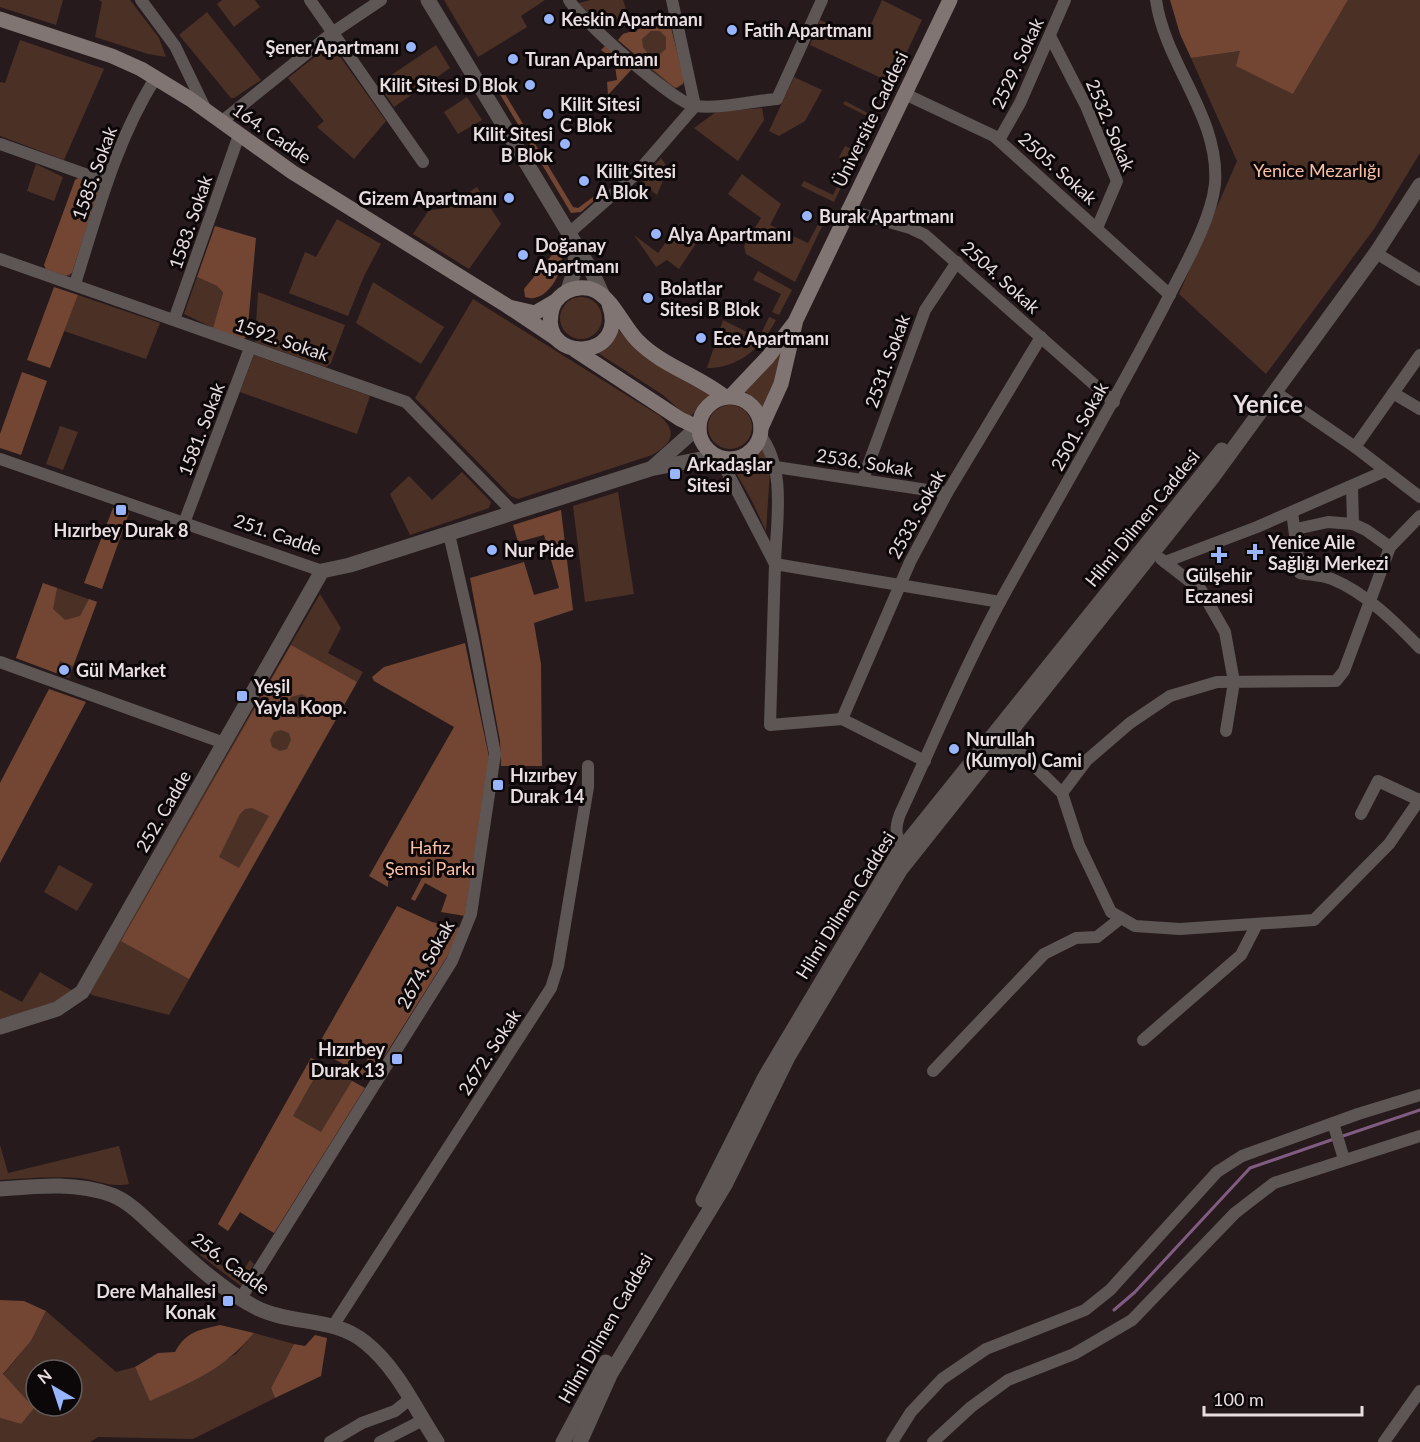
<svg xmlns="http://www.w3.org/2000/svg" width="1420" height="1442" font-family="Lato,sans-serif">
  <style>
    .green { fill: #4b3125; fill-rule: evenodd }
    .forest { fill: #724632; fill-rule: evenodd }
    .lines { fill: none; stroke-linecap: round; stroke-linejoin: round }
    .stream { stroke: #805d80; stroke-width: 3 }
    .minor { stroke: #5d5655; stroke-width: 12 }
    .tertiary { stroke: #5d5655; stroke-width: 15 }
    .secondary { stroke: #817574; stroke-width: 15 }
    .poi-dot { fill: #98b5fd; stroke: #0c0708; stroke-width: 2 }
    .labels { text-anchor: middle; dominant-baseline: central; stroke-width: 6; stroke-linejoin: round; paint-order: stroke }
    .poi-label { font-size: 18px; font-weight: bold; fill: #e8dee0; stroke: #0c0708; text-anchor: start }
    .street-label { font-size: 18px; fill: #e8dee0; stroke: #0c0708 }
    .park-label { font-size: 18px; fill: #fcc0a5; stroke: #0c0708 }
    .district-label { font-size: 24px; font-weight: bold; fill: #e8dee0; stroke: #0c0708 }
  </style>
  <rect width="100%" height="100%" fill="#271a1d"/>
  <g class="green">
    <path d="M0 0H63L56 25 0 7Z"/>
    <path d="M99 0H130L159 38 166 57 148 54 95 37 102 2Z"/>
    <path d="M222 0H255L260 7 234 27 217 4Z"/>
    <path d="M444 0H545L521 16 527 27 478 57Z"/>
    <path d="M591 0H623L629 19 603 27 578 3Z"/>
    <path d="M882 0 922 20 892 83 810 45 820 20 864 40Z"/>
    <path d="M1348 0H1420V153L1374 229 1266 374 1179 294 1237 161 1191 58 1240 51 1293 94Z"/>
    <path d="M207 12 261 80 234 98H231L179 35Z"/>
    <path d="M669 20 684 82 678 88 670 86 618 40 623 34Z"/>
    <path d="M20 40 104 69 64 160 0 136V82L5 83Z"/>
    <path d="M331 44 386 121 354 159 317 127 324 121 288 78Z"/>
    <path d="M436 45 450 68 394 107 378 84Z"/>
    <path d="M794 77 822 90 805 121 779 136 769 131Z"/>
    <path d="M467 97 482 120 458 134 444 112Z"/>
    <path d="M845 101 875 117 834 202 801 186 804 181 833 195 849 163 839 157 845 146 856 151 873 119 843 104Z"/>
    <path d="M762 108 764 120 738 161 694 128 716 112Z"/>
    <path d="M661 158 668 168 657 195 644 185 642 180Z"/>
    <path d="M36 164 63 177 54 201 27 191Z"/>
    <path d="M742 174 781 204 770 225 808 243 828 206 831 208 795 282 746 254 744 246 761 218 728 194Z"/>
    <path d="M77 178 97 187 98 191 70 276 46 269 44 265Z"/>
    <path d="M477 187 501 224 469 269 413 234 429 210 442 209Z"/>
    <path d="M337 219 381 244 364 276 348 316 289 293 305 252 316 257Z"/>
    <path d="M680 223 701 236 679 269 667 260 656 267 634 235 658 253Z"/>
    <path d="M758 271 792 290 779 315 772 312 781 294 753 280Z"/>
    <path d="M197 277 217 286 223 294 213 328 184 314Z"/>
    <path d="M373 282 444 327 421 364 356 323Z"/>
    <path d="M258 292 345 325 331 363 326 367 255 342Z"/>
    <path d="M78 295 160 323 146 359 64 331Z"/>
    <circle cx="581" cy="318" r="21"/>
    <path d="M473 299 660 416C678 432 672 444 652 455L518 499 511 496 415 398Z"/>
    <path d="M769 317 776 320C762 347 739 368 707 368L723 320 759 338Z"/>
    <path d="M617 328C646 363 673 373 712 393L689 418 663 395 598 353Z"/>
    <path d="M790 338 763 413 758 402 743 390Z"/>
    <path d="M254 355 370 396 357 434 240 392Z"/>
    <circle cx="730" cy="427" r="22"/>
    <path d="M60 426 78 432 63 470 46 464Z"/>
    <path d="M762 446 770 471 766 531 751 499 732 466 749 458Z"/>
    <path d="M462 472 491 502 489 508 410 535 390 494 409 476 432 500Z"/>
    <path d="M618 492 634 594 585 602 573 506Z"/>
    <path d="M43 583 97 602 69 678 16 658Z"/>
    <path d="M320 594 341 628 328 653 363 672 169 1015 92 995 90 993 119 940Z"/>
    <path d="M59 865 93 884 77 911 44 892Z"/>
    <path d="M40 972 73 991 61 1000 0 1021V990L22 1002Z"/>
    <path d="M311 1058 365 1088 274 1233 240 1212 228 1231 218 1224Z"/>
    <path d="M0 1145 8 1173 119 1146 129 1184C110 1188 98 1180 79 1178 53 1176 26 1178 0 1180Z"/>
    <path d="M207 1244 218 1252 213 1260 235 1274 240 1267 244 1269 250 1260 254 1264 241 1286 200 1255Z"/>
    <path d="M46 1311 116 1372 135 1367 150 1400 236 1354 254 1333 294 1344 271 1388 275 1398 193 1439 98 1437 90 1442H0V1418L21 1424 3 1375 31 1341ZM36 1370H72V1406H36Z"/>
  </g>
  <g class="forest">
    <path d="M1170 0H1348L1293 94 1236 66 1240 51 1191 58 1180 34Z"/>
    <path d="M669 20 684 79 683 84 675 88 618 40 623 34ZM651 31H660L666 37V49L659 55 648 54 643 47 642 39Z"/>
    <path d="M605 46 632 69 608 95 607 82 617 80 614 59 601 50Z"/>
    <path d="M499 84 573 207 578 208 604 189 605 191 581 212 571 213 495 86Z"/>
    <path d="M80 177 96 184 98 191 72 273 66 276 46 269 44 265 75 180ZM84 191 89 198 83 217 75 220 71 217 76 195Z"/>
    <path d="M215 226 256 238 247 336 243 340 213 328 223 293 217 286 197 277Z"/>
    <path d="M556 250 561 251C566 269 547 305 525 297L524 289Z"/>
    <path d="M54 287 78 295 50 368 27 360Z"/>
    <path d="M22 372 47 381 21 455 0 448V434Z"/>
    <path d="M113 508 129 513 102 589 84 583Z"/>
    <path d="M561 510 573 610 534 623 541 664 542 766H501L500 741 470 578 524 562 534 595 559 588 544 535 518 542 513 525Z"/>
    <path d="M43 583 57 588 53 609 65 620 80 616 89 599 97 602 73 666 60 661 56 673 16 658Z"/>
    <path d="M465 643 489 757 465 916 441 912 447 895 425 883 415 901 411 899 424 874 407 865 388 882V887L369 876 454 727 374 681 372 677 384 667Z"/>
    <path d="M291 645 357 682 189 979 121 941ZM302 694 310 699 312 706 307 716 298 718 289 713 287 705 291 697ZM281 730 289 733 291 740 287 749 280 751 272 747 270 740 274 732ZM252 808 269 816 239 868 219 857 240 814 245 809Z"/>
    <path d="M49 689 86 702 0 863V783Z"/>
    <path d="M397 906 432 922 461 928 447 957 370 1079 359 1073 370 1055 358 1048 347 1066 316 1049Z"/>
    <path d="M311 1058 322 1064 293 1116 321 1132 352 1081 365 1088 274 1233 240 1212 228 1231 218 1224Z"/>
    <path d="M0 1300 24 1301 46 1311 31 1341 3 1374 34 1408 21 1424 0 1418Z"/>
    <path d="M220 1325 254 1333C222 1371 193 1381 150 1401L135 1367 158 1353 175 1352C186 1332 198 1330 220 1325Z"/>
    <path d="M315 1335 327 1338 321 1376 275 1398 271 1388 294 1344 305 1346Z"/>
  </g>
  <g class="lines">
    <g class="stream">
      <path d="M1340 1137 1420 1110"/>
      <path d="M1114 1310 1135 1292 1250 1168 1334 1139"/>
    </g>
    <g class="minor">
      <path d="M141 0 175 46 206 110"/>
      <path d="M310 0 423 162"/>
      <path d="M569 0C580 19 674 103 695 106 721 109 751 101 777 99L822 0"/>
      <path d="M1050 36 1086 106 1117 181 1097 228"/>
      <path d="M905 94 994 136 1170 295"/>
      <path d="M221 122 332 33 381 0"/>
      <path d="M999 140 1020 103 1065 0"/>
      <path d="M0 144 107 182"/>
      <path d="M847 210 910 228 925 235 1114 402"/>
      <path d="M568 234 636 174 695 106 672 0"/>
      <path d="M1376 253 1420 280"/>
      <path d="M0 259 406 402 514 513"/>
      <path d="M75 284C97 214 116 140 156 77"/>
      <path d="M174 320 239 135"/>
      <path d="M1275 392 1355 447 1420 497"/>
      <path d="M1393 393 1420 409"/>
      <path d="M1355 447 1420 355"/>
      <path d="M720 458 775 564C776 523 787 469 760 435"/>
      <path d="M0 459 322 571"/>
      <path d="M776 467 947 493"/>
      <path d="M863 479 925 310 957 262"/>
      <path d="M1352 486 1353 524 1366 530 1390 547"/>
      <path d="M1292 512 1300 573C1310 575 1322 575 1332 579 1366 593 1395 622 1420 648"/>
      <path d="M184 523 250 348"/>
      <path d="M1296 529 1328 522 1353 524"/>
      <path d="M1161 559 1201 590 1225 632 1234 682 1226 731"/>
      <path d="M1165 562 1257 527 1385 471"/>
      <path d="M0 662 224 743"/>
      <path d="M842 719 910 562 947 493 1041 337"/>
      <path d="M994 751H1019L1062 793 1079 845 1111 912 1135 926 1180 929 1314 920 1389 844 1420 799"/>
      <path d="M925 761 842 719 770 725 775 564 1000 602"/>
      <path d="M1062 793 1087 760 1130 723 1170 696 1217 682 1336 681 1344 671 1390 547 1420 516"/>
      <path d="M1361 814 1378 781 1419 800"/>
      <path d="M909 851C895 840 894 830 900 814 935 739 967 661 1007 589 1060 494 1115 401 1165 304 1182 270 1211 222 1215 184 1220 117 1165 64 1156 0"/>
      <path d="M1143 1040 1241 955 1257 924"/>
      <path d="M933 1071 1044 954 1076 938 1097 937 1121 918"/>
      <path d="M1333 1123 1344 1159"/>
      <path d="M241 1298 452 961 471 914 495 754 472 634 449 534"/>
      <path d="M333 1326 551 988 558 966 588 787V766"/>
      <path d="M330 1442 362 1423 395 1411 410 1399"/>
      <path d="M380 1442 423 1420"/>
      <path d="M892 1442 911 1412 942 1379 986 1349 1085 1310 1110 1290 1217 1172 1242 1156 1358 1114 1420 1095"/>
      <path d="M933 1442 971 1407 1008 1380 1074 1354 1132 1320 1235 1213 1274 1183 1420 1136"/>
      <path d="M1384 1442 1420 1391"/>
    </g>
    <g class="tertiary">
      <path d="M428 0 591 270 603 296"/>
      <path d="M568 290 576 266 574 246"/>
      <path d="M652 468 689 435 699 431"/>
      <path d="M0 1027 57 1009 82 992 322 571 350 565 650 469 716 456"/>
      <path d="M0 1189C38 1186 76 1182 112 1195 132 1203 147 1221 162 1234 191 1261 224 1292 259 1309 294 1325 335 1317 366 1343 398 1369 415 1409 437 1442"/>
      <path d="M703 1200 765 1077 897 855 1222 450"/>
      <path d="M563 1442 606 1362"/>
      <path d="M580 1442 611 1373 726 1183 788 1057 901 869 1212 478 1376 253 1420 185"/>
    </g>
    <g class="secondary">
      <path d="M0 19 112 56 141 69 190 99 292 172 509 307"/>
      <path d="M554 302 535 313 509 307 557 339"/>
      <path d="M609 304C630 360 542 364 551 314 552 304 558 297 566 292 575 287 587 286 596 291 614 301 623 326 637 340 662 366 698 375 725 397"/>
      <path d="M575 350 680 419 699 428"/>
      <path d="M731 396 768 357 795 322 950 0"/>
      <circle cx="730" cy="428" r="31"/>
      <path d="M761 428 781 384 795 324"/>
    </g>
  </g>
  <g class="poi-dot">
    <circle cx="549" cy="19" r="6"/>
    <circle cx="732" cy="30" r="6"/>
    <circle cx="411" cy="47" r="6"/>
    <circle cx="513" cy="59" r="6"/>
    <circle cx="530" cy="85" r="6"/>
    <circle cx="548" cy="114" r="6"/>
    <circle cx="565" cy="144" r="6"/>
    <circle cx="584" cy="181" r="6"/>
    <circle cx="509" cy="198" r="6"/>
    <circle cx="807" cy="216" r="6"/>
    <circle cx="656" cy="234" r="6"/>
    <circle cx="523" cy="255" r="6"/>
    <circle cx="648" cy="298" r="6"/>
    <circle cx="701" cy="338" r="6"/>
    <rect x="669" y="468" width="12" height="12" rx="3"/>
    <rect x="115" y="504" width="12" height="12" rx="3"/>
    <circle cx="492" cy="550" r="6"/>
    <path d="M1252 543h6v6h6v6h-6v6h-6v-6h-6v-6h6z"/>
    <path d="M1216 546h6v6h6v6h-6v6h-6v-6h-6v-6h6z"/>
    <circle cx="64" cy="670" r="6"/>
    <rect x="236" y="690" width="12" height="12" rx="3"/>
    <circle cx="954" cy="749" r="6"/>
    <rect x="492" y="779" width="12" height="12" rx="3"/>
    <rect x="391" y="1053" width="12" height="12" rx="3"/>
    <rect x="222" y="1295" width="12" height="12" rx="3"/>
  </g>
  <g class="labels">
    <g class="poi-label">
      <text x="561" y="19">Keskin Apartmanı</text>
      <text x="744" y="30">Fatih Apartmanı</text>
      <text x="399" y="47" text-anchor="end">Şener Apartmanı</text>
      <text x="525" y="59">Turan Apartmanı</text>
      <text x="518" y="85" text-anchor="end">Kilit Sitesi D Blok</text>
      <text x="560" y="104">Kilit Sitesi<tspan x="560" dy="21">C Blok</tspan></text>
      <text x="553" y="134" text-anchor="end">Kilit Sitesi<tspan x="553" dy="21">B Blok</tspan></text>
      <text x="596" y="171">Kilit Sitesi<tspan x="596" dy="21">A Blok</tspan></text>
      <text x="497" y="198" text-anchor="end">Gizem Apartmanı</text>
      <text x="819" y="216">Burak Apartmanı</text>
      <text x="668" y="234">Alya Apartmanı</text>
      <text x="535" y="245">Doğanay<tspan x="535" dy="21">Apartmanı</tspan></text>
      <text x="660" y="288">Bolatlar<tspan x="660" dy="21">Sitesi B Blok</tspan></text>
      <text x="713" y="338">Ece Apartmanı</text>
      <text x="687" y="464">Arkadaşlar<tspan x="687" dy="21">Sitesi</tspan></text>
      <text x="121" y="530" text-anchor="middle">Hızırbey Durak 8</text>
      <text x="1268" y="542">Yenice Aile<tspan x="1268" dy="21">Sağlığı Merkezi</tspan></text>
      <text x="504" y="550">Nur Pide</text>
      <text x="1219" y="575" text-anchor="middle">Gülşehir<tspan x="1219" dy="21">Eczanesi</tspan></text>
      <text x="76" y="670">Gül Market</text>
      <text x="254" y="686">Yeşil<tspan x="254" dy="21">Yayla Koop.</tspan></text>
      <text x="966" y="739">Nurullah<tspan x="966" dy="21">(Kumyol) Cami</tspan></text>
      <text x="510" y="775">Hızırbey<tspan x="510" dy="21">Durak 14</tspan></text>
      <text x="385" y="1049" text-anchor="end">Hızırbey<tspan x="385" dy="21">Durak 13</tspan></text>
      <text x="216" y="1291" text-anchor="end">Dere Mahallesi<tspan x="216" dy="21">Konak</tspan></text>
    </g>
    <g class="street-label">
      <text transform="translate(1017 63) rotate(-65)">2529. Sokak</text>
      <text transform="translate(870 119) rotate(-64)">Üniversite Caddesi</text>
      <text transform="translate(1111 125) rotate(67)">2532. Sokak</text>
      <text transform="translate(272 133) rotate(35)">164. Cadde</text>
      <text transform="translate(1058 168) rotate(42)">2505. Sokak</text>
      <text transform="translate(94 173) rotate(-70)">1585. Sokak</text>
      <text transform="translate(190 222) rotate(-71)">1583. Sokak</text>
      <text transform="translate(1001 277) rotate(42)">2504. Sokak</text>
      <text transform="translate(282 339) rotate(19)">1592. Sokak</text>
      <text transform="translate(887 361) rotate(-70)">2531. Sokak</text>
      <text transform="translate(1079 426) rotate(-61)">2501. Sokak</text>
      <text transform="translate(201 429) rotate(-69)">1581. Sokak</text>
      <text transform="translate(865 462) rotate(9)">2536. Sokak</text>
      <text transform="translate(916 514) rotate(-61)">2533. Sokak</text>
      <text transform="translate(1142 518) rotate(-51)">Hilmi Dilmen Caddesi</text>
      <text transform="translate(278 534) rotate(19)">251. Cadde</text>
      <text transform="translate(163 811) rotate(-60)">252. Cadde</text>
      <text transform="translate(845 905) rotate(-58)">Hilmi Dilmen Caddesi</text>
      <text transform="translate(425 964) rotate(-61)">2674. Sokak</text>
      <text transform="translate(489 1052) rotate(-57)">2672. Sokak</text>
      <text transform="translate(231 1263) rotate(36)">256. Cadde</text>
      <text transform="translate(605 1328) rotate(-60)">Hilmi Dilmen Caddesi</text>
    </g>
    <g class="park-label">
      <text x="1317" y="170">Yenice Mezarlığı</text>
      <text x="430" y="847">Hafız<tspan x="430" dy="21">Şemsi Parkı</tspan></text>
    </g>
    <g class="district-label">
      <text x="1268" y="403">Yenice</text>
    </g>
  </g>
  <g transform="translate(54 1388) rotate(321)"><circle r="28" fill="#0c0708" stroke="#645d5e" stroke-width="1.5"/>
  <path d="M0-4.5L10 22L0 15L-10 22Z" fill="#98b5fd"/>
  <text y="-9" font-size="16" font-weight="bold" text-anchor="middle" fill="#e8dee0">N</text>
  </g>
  <path d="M1204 1406v9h158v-9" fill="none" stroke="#e8dee0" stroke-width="3"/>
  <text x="1213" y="1406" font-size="18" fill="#e8dee0" stroke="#0c0708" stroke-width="4.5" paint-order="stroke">100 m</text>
</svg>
